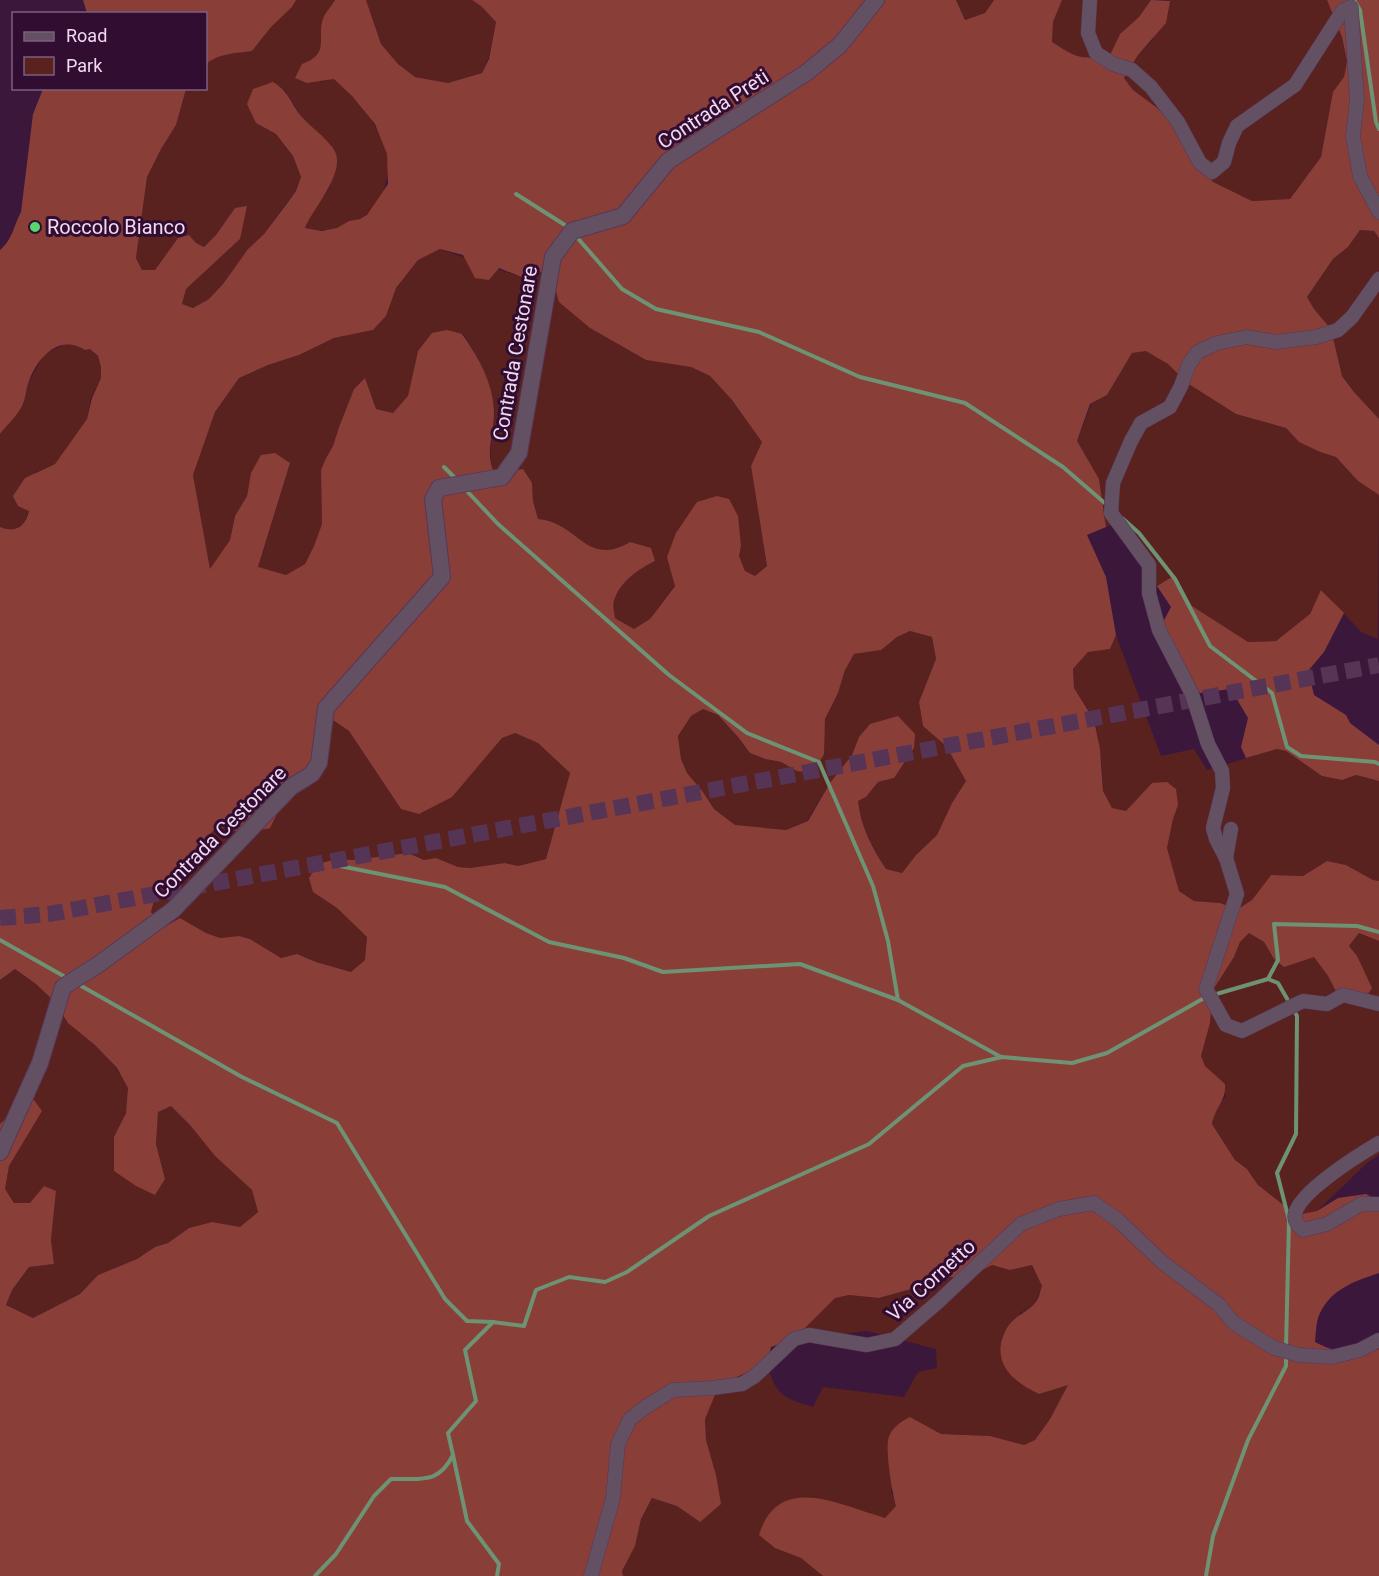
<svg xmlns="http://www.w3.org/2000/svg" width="1379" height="1576" font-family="Roboto,sans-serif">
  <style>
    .green { fill: #5a221e }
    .forest { fill: #8a3e38; fill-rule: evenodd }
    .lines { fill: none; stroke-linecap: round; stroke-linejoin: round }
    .stream { stroke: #6d9274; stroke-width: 4 }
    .trunk-tunnel { stroke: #563456; stroke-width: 16; stroke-dasharray: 16 8; stroke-linecap: butt }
    .minor-casing { stroke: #583658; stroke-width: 15 }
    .tertiary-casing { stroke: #583658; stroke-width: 18 }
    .minor { stroke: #635163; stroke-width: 14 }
    .tertiary { stroke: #635163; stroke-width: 16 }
    .poi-dot { fill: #5ad56e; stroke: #300d31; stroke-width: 2 }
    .labels { text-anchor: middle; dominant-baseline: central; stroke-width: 6; stroke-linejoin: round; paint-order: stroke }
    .street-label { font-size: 20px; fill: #f1daf1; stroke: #300d31 }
    .poi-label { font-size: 20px; fill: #f1daf1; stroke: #300d31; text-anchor: start }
  </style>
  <rect width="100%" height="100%" fill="#3b173b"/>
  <g class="green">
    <path d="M296 0H335L324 18 322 48 313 60 321 82 334 78C356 99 379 123 387 153 392 174 383 202 366 216 361 220 355 219 349 222 345 223 341 227 337 228 326 232 316 230 305 228L314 209 330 187 335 150 301 116 284 89 256 123 276 134 293 156 301 177 296 191 264 234 248 249 223 284 209 299 193 308 182 304 186 289 240 239 235 208 216 235 204 247 196 243 189 235 178 238 155 270H142L136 258 147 177 161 149 176 125 186 89 206 88V64C217 54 237 53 252 51L271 27 292 7Z"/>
    <path d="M366 0H472L482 7 496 22C491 41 492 55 482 73L448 83 415 77 398 64 381 44Z"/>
    <path d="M956 0H994L985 13 965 20Z"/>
    <path d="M1062 0H1151L1139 17 1120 34 1110 55C1080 60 1077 58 1052 42L1053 22Z"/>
    <path d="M1166 0H1327L1342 37 1347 61 1344 77 1333 93 1321 157 1290 199 1252 201 1213 182 1193 156 1184 133 1156 107 1133 90 1124 78 1138 55 1153 39 1169 0Z"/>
    <path d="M1360 230 1374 231 1379 238V419L1354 392 1342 376 1331 329 1314 309 1307 297 1333 259 1348 247Z"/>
    <path d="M440 249 524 278 543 271 554 284 560 302 590 328 646 360 691 367 710 376 732 400 762 442 751 466 767 566 755 576 745 571 739 556 741 546 675 585 650 619 634 629 614 617C614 611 612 603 615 598 622 580 639 569 655 561L630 542C586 568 578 522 538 519L533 501 532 483 496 475C483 454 497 430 494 407 490 380 478 356 463 334L418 351 408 397 393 413 376 409 365 378 354 389 339 427 333 446 326 458 321 470 322 524 314 546 305 564 286 575 258 568 290 463 251 473 247 496 235 516 230 540 210 570 193 475 215 412 239 378 268 365 299 355 334 338 373 330 386 316 396 288 418 260Z"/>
    <path d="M75 343 85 350 90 349 98 356 101 367V378L91 398 87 419 55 464 34 473C31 494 33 540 0 527V434L24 403 28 383 44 354 64 345Z"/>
    <path d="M1146 350 1168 364 1187 383 1236 414 1286 428 1299 442 1320 452 1336 457 1358 481 1379 495 1378 639 1361 632 1322 590 1310 614 1276 641 1247 642 1192 606 1175 575 1157 586 1122 520 1106 527 1099 479 1077 442 1091 404 1107 395 1132 353Z"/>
    <path d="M910 631 932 637 936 659 919 702 923 726 946 746 966 781 952 803 937 835 916 855 902 873 886 869C872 848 861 826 858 801L866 797 878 782 894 778 859 737 852 755 830 783 807 821 786 830 735 826 714 809 703 792 687 773 681 759 678 736 691 716 703 709 718 715 738 737 750 753 765 759 781 762 797 771 824 732 825 719 838 693 845 670 854 654 881 650 897 637Z"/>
    <path d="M1116 635 1161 756 1194 749 1207 770 1277 749 1286 751 1322 776 1342 780 1356 775 1379 781V881L1373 880 1346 865 1327 861 1303 876 1271 875 1252 900 1238 909 1220 903 1194 901 1179 891 1167 848 1173 819 1178 805 1152 783 1126 811 1112 808 1103 791 1102 767 1095 720 1074 688 1073 669 1088 652 1110 649Z"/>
    <path d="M327 716 349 731 401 809 482 761 502 738 515 733 538 743 570 773 546 859 518 866 505 863 470 868 458 867 436 858 424 860 408 853 353 860 337 859 313 892 337 908 367 937 365 960 351 972 316 962 297 954 281 958 250 939 239 936 220 938 206 933 180 918 162 928 151 912C153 906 154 899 156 894 165 872 200 846 217 827L247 833Z"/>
    <path d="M1249 932 1264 942 1274 959 1303 960 1314 956 1328 976 1341 1001 1357 956 1349 946 1359 933 1379 941V1155L1367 1163 1317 1211 1295 1215 1258 1185 1247 1169 1235 1160 1212 1124 1215 1110 1226 1096 1205 1066 1201 1056 1210 1023 1213 990 1234 957 1240 942Z"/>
    <path d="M15 969C22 975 30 979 37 985 54 999 125 1070 128 1089 131 1106 122 1122 114 1137L165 1179 156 1144 158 1111 171 1106 190 1125 215 1156 252 1190 258 1212 240 1227 212 1222 189 1228 168 1243 155 1247 137 1259 98 1275 80 1294 33 1318 6 1305 12 1290 29 1267 54 1264 51 1240 56 1191 30 1203H14L5 1189 9 1166 42 1111 7 1119 0 1124V980Z"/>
    <path d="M992 1265 1011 1270 1032 1265 1042 1286 1035 1304 1019 1314 1069 1384 1050 1419 1035 1440 1024 1446 990 1436 941 1434 910 1417 891 1491 897 1506 885 1519 861 1512 776 1548 801 1558 823 1576H623L622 1571 635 1546 641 1519 652 1498 677 1506 700 1522 716 1475 706 1440 705 1418 715 1395 723 1383 767 1364C776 1395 782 1398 813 1407L823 1387 904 1397 918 1372 937 1368 936 1349 867 1331 793 1340 834 1298 849 1295 879 1298 911 1289 927 1275C956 1278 966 1280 992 1265Z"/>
  </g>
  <g class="forest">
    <path d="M83 0H296L292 7 271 27 252 51C237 53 217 54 206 64V14L87 13Z"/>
    <path d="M335 0H366L381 44 398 64 415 77 448 83 482 73 489 59 496 22 482 7 472 0H956L965 20 985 13 994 0H1062L1053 22 1052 42C1077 58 1080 60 1110 55L1120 34 1139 17 1151 0 1170 1 1166 23 1138 55 1124 78 1133 90 1156 107 1184 133 1193 156 1213 182 1252 201 1290 199 1321 157 1333 92 1344 77 1347 61 1342 37 1327 0H1379V238L1374 231 1360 230 1348 247 1333 259 1307 297 1314 309 1331 329 1342 376 1354 392 1379 419V495L1358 481 1336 457 1320 452 1299 442 1286 428 1236 414 1187 383 1168 364 1146 351 1132 353 1107 395 1090 404 1077 441 1099 479 1106 527 1087 535 1106 577 1116 635 1110 649 1088 652 1073 669 1074 688 1094 720 1100 749 1103 791 1112 808 1126 811 1152 783 1167 782 1176 789 1178 805 1173 819 1167 848 1179 891 1194 901 1220 903 1238 909 1252 900 1271 875 1303 876 1327 861 1346 865 1373 880 1379 881V941L1359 933 1349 946 1357 956 1372 988 1362 1003 1341 1001 1328 976 1314 957 1284 967 1274 959 1264 942 1249 933 1240 942 1234 957 1213 990 1210 1023 1201 1056 1205 1066 1225 1084C1226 1102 1216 1105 1212 1124L1235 1160 1247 1169 1258 1185 1296 1215 1317 1211 1338 1198 1366 1194 1379 1201V1273C1356 1281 1332 1288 1320 1313 1316 1320 1316 1333 1315 1342 1336 1353 1356 1356 1379 1349V1576H823L801 1558 775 1548 759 1535C779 1471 841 1506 885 1518L896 1506C892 1492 886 1455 888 1440 890 1429 901 1421 910 1417L941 1434 990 1436 1024 1445 1035 1440 1050 1419 1068 1385 1039 1394C1011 1381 989 1360 1007 1328 1015 1315 1029 1311 1035 1303 1039 1299 1040 1291 1042 1286L1032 1265 1010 1270 992 1265C966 1280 956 1278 927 1275L911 1289 879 1298 849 1295 835 1298 793 1340 771 1347 767 1364 723 1383 715 1395 705 1419 706 1440 716 1475 721 1504 700 1522 677 1506 652 1498 641 1519 635 1546 622 1571 623 1576H0V1124L31 1096 42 1111 9 1166 5 1189 14 1203H30L44 1186 56 1191 51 1240 54 1264 29 1267 12 1290 6 1305 33 1318 80 1294 98 1275 137 1259 155 1247 168 1243 189 1228 212 1222 240 1227 258 1212 252 1190 215 1156 190 1125 171 1106 158 1112 156 1144 165 1179 155 1195 136 1186 114 1171V1137L126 1113 128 1088 117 1068 95 1045 68 1023 55 1002 36 984 15 969 0 980V527C16 533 25 527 29 511L18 506 13 496 25 478 55 464 87 419 92 398 101 378V367L98 356 90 349 85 350C59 333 37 358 29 381 26 388 26 397 23 404 18 415 7 425 0 434V250C13 239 13 227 21 212L33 114 43 89H186L176 125 161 149 147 177 136 258 142 270H155L178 238 189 235 196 243 204 247 216 235 235 208 247 206 240 239 186 289 182 304 193 308 209 299 223 284 248 249 264 234 286 205 296 191 301 177 293 156 276 134 256 123 247 104 253 89 273 82C291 93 290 104 303 118 312 128 324 136 333 148 349 170 313 208 305 228L322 231 337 228 349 221 360 219 367 215 388 184 387 154 375 124 352 96 334 79 307 83 295 78 302 64C332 53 315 38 324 16 327 11 332 5 335 0ZM440 249 463 255 475 278 489 280 499 268 524 278 543 271 554 284 559 302 590 328 646 360 691 367 710 376 732 400 762 442 751 466 767 566 755 576 745 571 739 556 741 546 738 516 729 499 717 496 697 502 676 533 667 557 675 586 650 619 634 629 615 618C614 612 612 603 615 598 622 580 639 569 655 561L651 548 630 542C586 568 578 522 538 519L533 501 532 483 523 469 496 475C483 455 495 433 494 411 493 383 478 356 462 334L447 330 432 333 418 351 408 396 393 413 376 409 365 378 354 389 339 427 333 446 326 458 321 470 322 524 314 546 305 564 286 575 258 567 290 463 275 453 261 455 251 473 247 496 235 516 230 540 210 569 193 475 215 412 239 378 268 365 299 355 334 338 373 330 386 316 396 288 418 260ZM910 631 932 637 936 659 919 702 923 726 946 746 966 781 952 803 937 835 916 855 902 873 886 869C872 848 861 827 858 801L866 797 878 782 894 778 914 748 915 734 898 716 870 724 859 737 852 755 830 783 808 821 786 830 735 825 714 809 703 792 687 773 681 759 678 736 691 716 703 709 718 715 738 737 750 753 765 759 781 762 797 771 813 773 824 754 825 719 838 693 845 670 854 654 881 650 897 637ZM327 716 349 731 401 809 419 814 452 797 502 738 515 733 538 743 570 773 546 859 518 866 505 863 470 868 458 867 436 858 424 860 408 853 353 860 337 859 318 864 309 878 313 892 337 908 367 937 365 960 351 972 316 962 297 954 281 958 250 939 239 936 220 938 206 933 180 918 162 928 151 912 156 893 168 876 217 827 247 833 270 828 281 806 299 786 322 748Z"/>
    <path d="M1175 575 1192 606 1248 642 1276 641 1310 614 1321 590 1344 613 1324 652 1308 671 1314 695 1346 715 1350 723 1379 745V781L1356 775 1342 780 1322 776 1286 751 1277 749 1246 758 1241 747 1248 718 1231 689 1200 693 1162 624 1171 607 1157 586Z"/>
  </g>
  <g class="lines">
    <g class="stream">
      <path d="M1354 0 1360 10 1376 122 1379 129"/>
      <path d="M516 194 568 227"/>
      <path d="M575 235 622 289 656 309 759 332 860 377 965 403 1063 467 1107 505"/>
      <path d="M444 467 456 479"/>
      <path d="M465 489 498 524 669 675 747 733 819 762 873 886 888 941 898 1000"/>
      <path d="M1122 518 1139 533 1175 579 1210 646 1272 693 1287 747 1301 756 1375 762 1379 764"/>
      <path d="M335 865 445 887 549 942 624 958 663 972 800 964 898 1000 1001 1057"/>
      <path d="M0 940 67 978"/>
      <path d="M1268 979 1278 983 1297 1016 1296 1134 1277 1173 1289 1220 1286 1348"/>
      <path d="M76 983 242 1077 337 1123 445 1299 467 1321 493 1322"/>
      <path d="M1213 995 1268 979 1278 960 1274 924 1357 926 1379 932"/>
      <path d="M453 1455 467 1521 499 1564 497 1576"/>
      <path d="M315 1576 336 1554 374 1496 391 1479C421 1478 438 1485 453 1455L448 1433 476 1401 465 1350 493 1322 524 1326 536 1290 569 1277 605 1282 627 1272 709 1216 869 1144 963 1066 1002 1057 1072 1063 1107 1053 1206 997"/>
      <path d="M1206 1576 1213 1536 1248 1440 1286 1366V1356"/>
    </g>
    <path class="trunk-tunnel" d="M0 918 49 914 1379 665"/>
    <g class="minor-casing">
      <g id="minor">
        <path d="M1090 0 1088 33 1096 53 1113 64 1132 70 1151 87 1178 122 1200 163 1212 172 1224 162 1229 143 1237 126 1295 85 1343 10 1351 7 1357 100 1353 136 1360 176 1379 212"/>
        <path d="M1231 829 1226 858 1237 894 1206 989 1226 1025 1242 1031 1303 1001 1327 1004 1343 995 1379 1004"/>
        <path d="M1226 858 1216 839 1213 828 1223 788 1222 771 1208 744 1192 694 1159 630 1149 593V565L1111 513 1113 483 1131 441 1141 423 1170 407 1181 386 1189 364 1198 352 1217 343 1247 337 1276 342 1316 337 1338 330 1352 317 1379 279"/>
        <path d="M1379 1143C1360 1154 1297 1193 1295 1215 1294 1222 1299 1226 1303 1230L1327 1224 1361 1204H1379"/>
        <path d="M591 1576 613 1498 618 1444 630 1419 647 1406 673 1390 712 1388 742 1384 755 1376 794 1339 809 1335 867 1345 895 1339 938 1302 1021 1224 1059 1209 1094 1203 1119 1221 1162 1262 1218 1304 1234 1323 1274 1348 1299 1355 1332 1357 1360 1350 1379 1340"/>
      </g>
    </g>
    <g class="tertiary-casing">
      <path id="tertiary" d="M0 1152 40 1063 63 987 99 964 173 910 291 787 312 774 319 763 326 708 442 577 433 499 439 488 502 477 519 453 553 257 572 231 623 216 668 161 806 73 840 45 876 0"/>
    </g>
    <use href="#minor" class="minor"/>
    <use href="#tertiary" class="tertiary"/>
  </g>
  <circle class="poi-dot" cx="35" cy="227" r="6"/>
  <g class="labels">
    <g class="street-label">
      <text transform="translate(713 109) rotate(-33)">Contrada Preti</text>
      <text transform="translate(515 353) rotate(-80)">Contrada Cestonare</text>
      <text transform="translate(220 832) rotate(-45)">Contrada Cestonare</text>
      <text transform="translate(931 1280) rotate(-42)">Via Cornetto</text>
    </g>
    <g class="poi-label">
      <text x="47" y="227">Roccolo Bianco</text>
    </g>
  </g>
  <rect x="12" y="12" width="195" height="78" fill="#300d31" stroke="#7d5f7e" stroke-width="1.5"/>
  <rect x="24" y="32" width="30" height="9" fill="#635163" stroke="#7d5f7e" stroke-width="1.5"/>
  <text x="66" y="42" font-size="18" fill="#f1daf1">Road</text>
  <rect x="24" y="57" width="30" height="18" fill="#5a221e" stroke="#7d5f7e" stroke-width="1.5"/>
  <text x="66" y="72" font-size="18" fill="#f1daf1">Park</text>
</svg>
